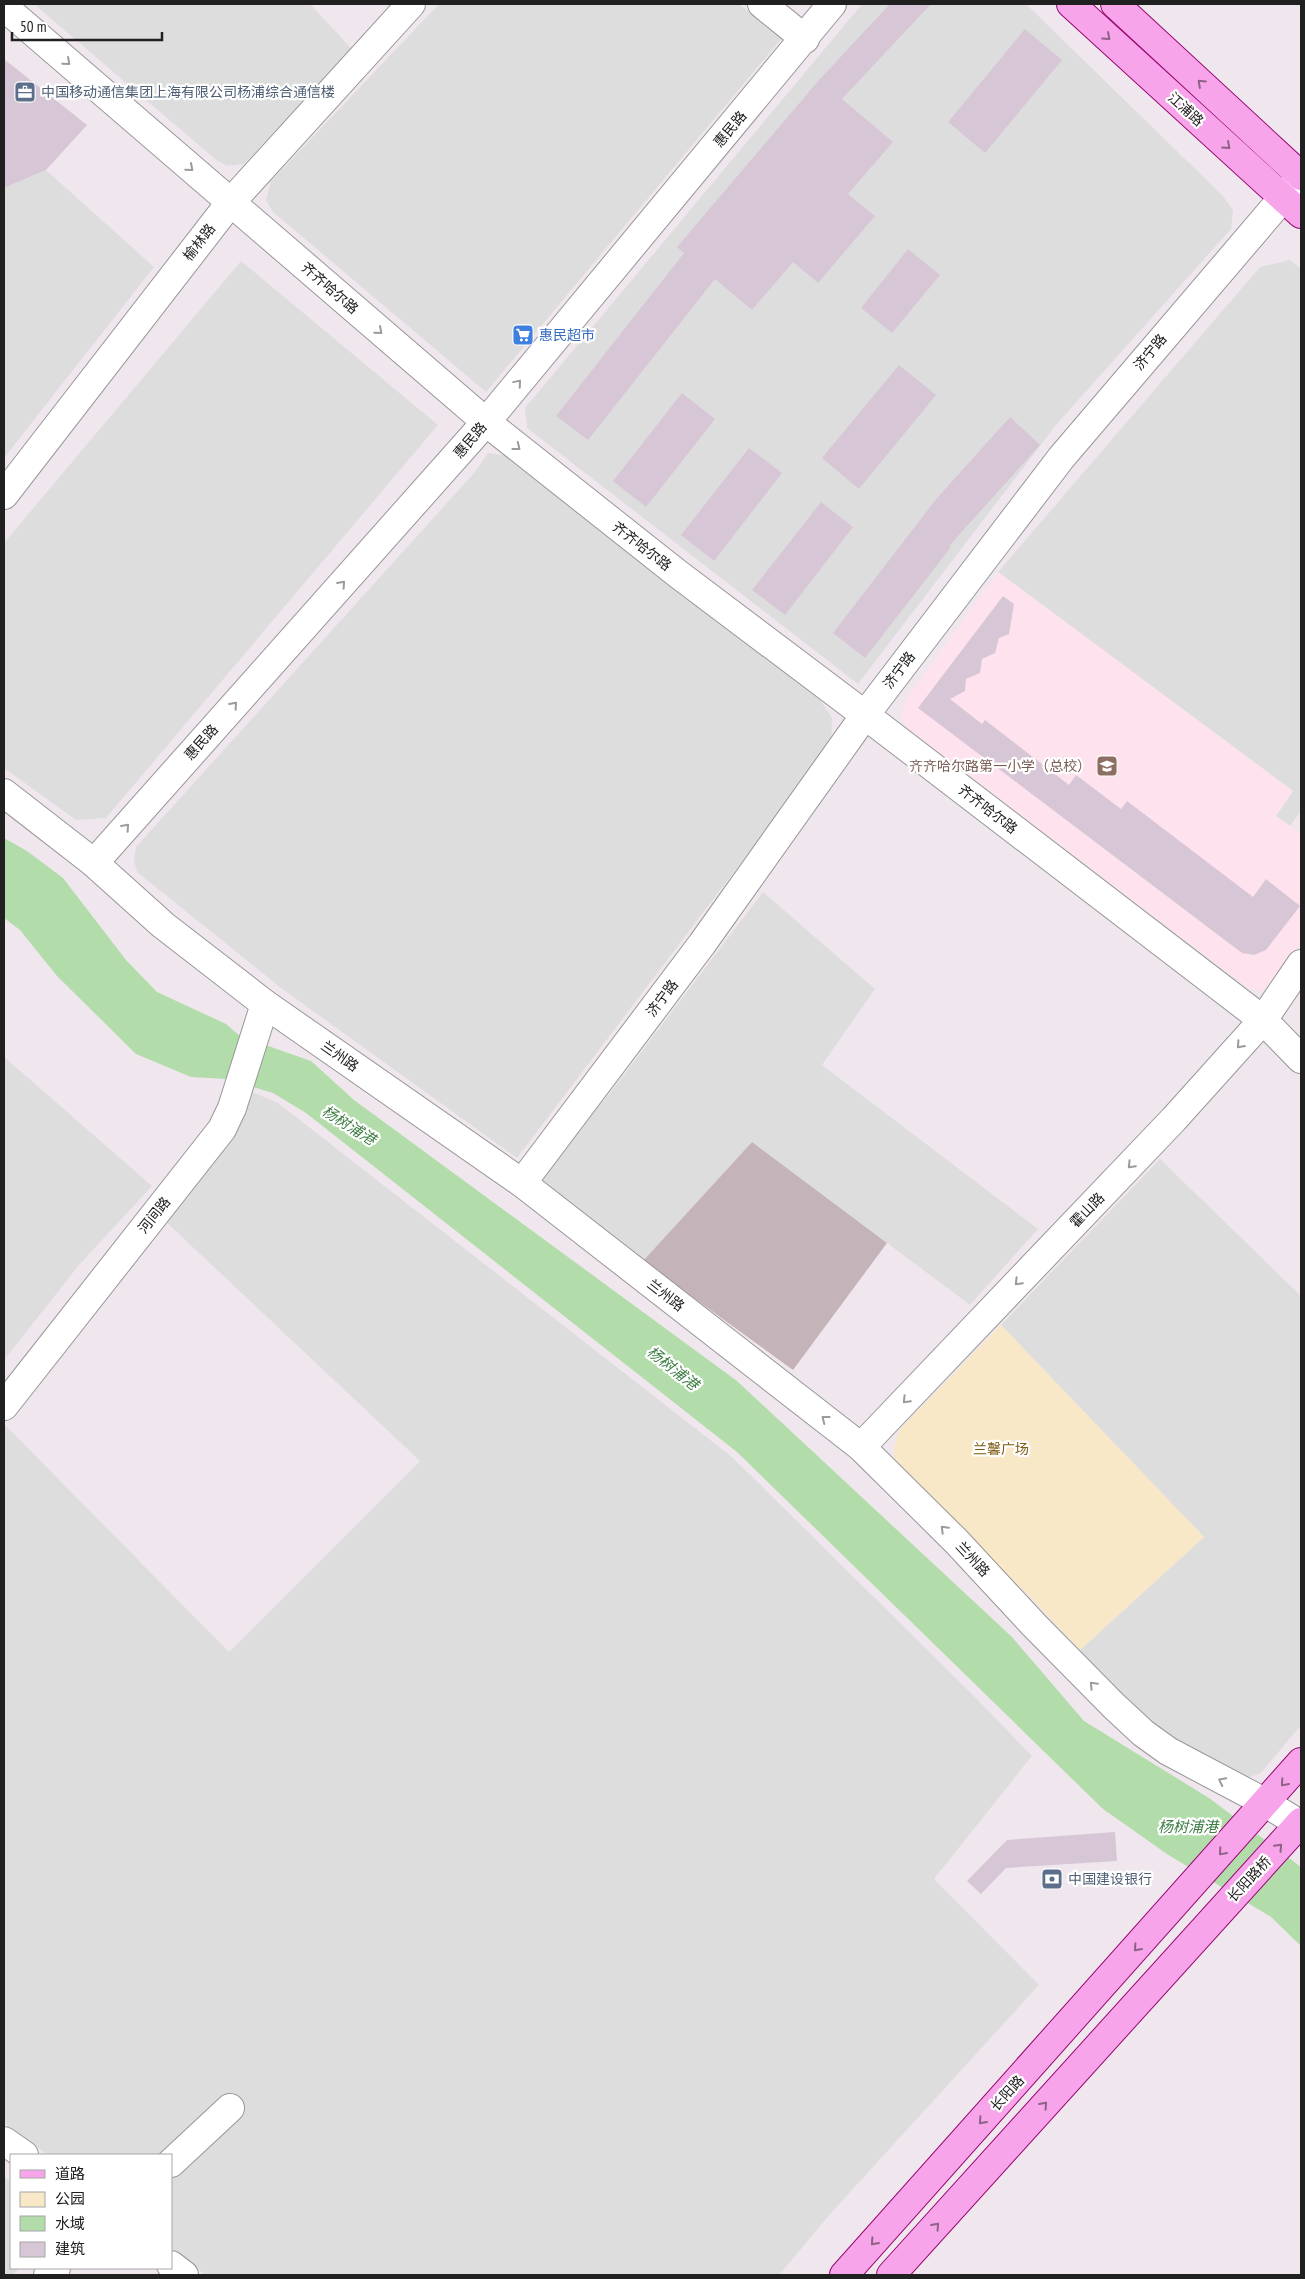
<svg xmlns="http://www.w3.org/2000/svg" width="1305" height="2279" font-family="'PT Sans Narrow','Noto Sans SC',sans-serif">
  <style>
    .residential { fill: #deddde }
    .education { fill: #fee2ed }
    .construction { fill: #c5b3ba }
    .park { fill: #f8e8c7 }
    .water { fill: #b2dca9 }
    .building { fill: #d7c7d6 }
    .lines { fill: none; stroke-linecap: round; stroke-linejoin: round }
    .minor-casing { stroke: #979797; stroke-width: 30 }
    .major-casing { stroke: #960670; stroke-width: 30 }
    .minor { stroke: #fff; stroke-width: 28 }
    .major { stroke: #f8a4ea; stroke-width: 28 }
    .oneway { stroke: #8c6285 }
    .oneway2 { stroke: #9b9b9b }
    .labels { text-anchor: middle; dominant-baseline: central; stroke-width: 4.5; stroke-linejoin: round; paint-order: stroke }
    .service-label { font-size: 14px; fill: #4e5e75; stroke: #fff; text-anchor: start }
    .street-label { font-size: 14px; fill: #202020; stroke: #fff }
    .shop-label { font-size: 14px; fill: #366cbe; stroke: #fff; text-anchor: start }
    .education-label { font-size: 14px; fill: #785e54; stroke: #fff; text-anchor: end }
    .park-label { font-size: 14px; fill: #7c5910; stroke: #fff }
    .water-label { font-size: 15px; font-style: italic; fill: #3c7e43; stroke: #fff }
  </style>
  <rect width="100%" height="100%" fill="#f0e7ee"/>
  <g class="residential">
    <path d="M34 4H310L352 49 244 164 227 166 215 159Z"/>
    <path d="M439 4H739L782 38 486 392 273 212 266 200 271 181Z"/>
    <path d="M862 4H1026L1223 196 1233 210 1231 229 1056 425 858 684 527 428 525 408Z"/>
    <path d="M46 170 154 267 4 458V188Z"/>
    <path d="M1290 260 1301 269V811L1290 826 1276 816 1293 791 998 572 1260 267Z"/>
    <path d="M241 261 438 425 106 818 76 820 4 768V543Z"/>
    <path d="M488 453 509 456 820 700 832 718 831 744 517 1158 281 988 137 872 134 861 136 847 474 473Z"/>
    <path d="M763 892 875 989 822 1065 1038 1229 970 1305 752 1142 643 1261 532 1183 610 1093Z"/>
    <path d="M4 1057 152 1186 79 1265 4 1360Z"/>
    <path d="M252 1092 278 1103 732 1457 973 1695 1032 1756 934 1879 1039 1985 831 2213 779 2275H205L171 2248V2155H48L4 2123V1427L5 1425 229 1652 420 1461 163 1219 234 1132Z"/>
    <path d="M1160 1159 1301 1296V1725L1261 1773 1247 1778 1162 1736 1094 1669 1080 1650 1204 1537 1001 1325Z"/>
    <path d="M4 2177 11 2182V2268H20L12 2275H4Z"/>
  </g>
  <path class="education" d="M998 572 1293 791 1276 816 1301 834V943L1263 991 1249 989 907 728 901 717 905 701Z"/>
  <path class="construction" d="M752 1142 887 1243 793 1370 643 1261Z"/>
  <path class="park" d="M1001 1325 1204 1537 1080 1650 1028 1595 895 1465 894 1447 899 1430Z"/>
  <path class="water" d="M4 838 27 851 63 878 126 960 157 992 226 1024 240 1036 311 1061 354 1100 737 1381 1012 1637 1084 1721 1209 1798 1301 1867V1946L1271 1917 1167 1854 1103 1809 737 1452 306 1113 273 1093 226 1079 191 1077 136 1054 57 976 20 930 4 918Z"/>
  <g class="building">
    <path d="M890 4H931L842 99 893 142 848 194 875 216 818 283 793 262 752 310 715 279 588 440 556 416 684 253 677 247 819 80Z"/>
    <path d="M1025 29 1062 60 985 153 948 122Z"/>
    <path d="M4 59 87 125 46 170 4 188Z"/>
    <path d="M908 249 940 275 892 333 861 308Z"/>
    <path d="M899 365 936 395 859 489 822 458Z"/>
    <path d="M682 393 715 419 646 507 613 481Z"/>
    <path d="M1010 417 1040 445 949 546 951 547 865 658 833 633 937 498Z"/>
    <path d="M749 448 782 473 714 561 681 535Z"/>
    <path d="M821 502 853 527 785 615 752 590Z"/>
    <path d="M1003 596 1014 604 1009 634 999 638 995 653 982 659 980 673 966 679 965 691 950 699 982 724 985 720 1069 785 1076 775 1121 809 1127 801 1253 897 1266 879 1300 906 1266 950 1254 955 1242 953 918 708Z"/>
    <path d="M1115 1832 1117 1861 1006 1868 981 1894 967 1881 1007 1840Z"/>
  </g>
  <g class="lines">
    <g class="minor-casing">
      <g id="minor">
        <path d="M762 4 805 39"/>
        <path d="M4 7 486 422 678 574 865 715 1263 1020 1301 1059"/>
        <path d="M4 495 230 203 411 4"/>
        <path d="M4 793 94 863 163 925 265 1004 522 1183 861 1447 956 1541 1034 1625 1114 1706 1143 1733 1168 1751 1266 1803 1301 1825"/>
        <path d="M94 863 486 422 832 4"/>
        <path d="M522 1183 702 944 865 715 1061 458 1299 179"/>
        <path d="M4 1406 222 1129 232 1108 265 1004"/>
        <path d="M861 1447 1174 1119 1263 1020 1301 964"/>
        <path d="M4 2141 24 2155"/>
        <path d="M171 2163 230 2108"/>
        <path d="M171 2265 184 2275"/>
        <path d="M48 2275 56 2268"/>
      </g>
    </g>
    <g class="major-casing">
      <g id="major">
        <path d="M1071 4 1301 214"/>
        <path d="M1115 4 1301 176"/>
        <path d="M844 2275 1301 1762"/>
        <path d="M891 2275 1301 1822"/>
      </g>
    </g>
    <use href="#minor" class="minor"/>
    <use href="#major" class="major"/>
  </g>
  <defs><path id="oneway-chevron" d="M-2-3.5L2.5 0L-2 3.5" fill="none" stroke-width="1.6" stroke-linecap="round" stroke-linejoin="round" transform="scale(1.25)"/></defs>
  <g class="oneway">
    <use href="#oneway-chevron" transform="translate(1107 37) rotate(42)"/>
    <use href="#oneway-chevron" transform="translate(1201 83) rotate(-137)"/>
    <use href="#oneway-chevron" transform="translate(1227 146) rotate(42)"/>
    <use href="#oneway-chevron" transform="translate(1284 1783) rotate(131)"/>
    <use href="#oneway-chevron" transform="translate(1279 1847) rotate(-47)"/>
    <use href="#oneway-chevron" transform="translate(1222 1852) rotate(131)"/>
    <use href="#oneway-chevron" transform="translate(1137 1948) rotate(132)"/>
    <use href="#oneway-chevron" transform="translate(1044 2105) rotate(-48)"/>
    <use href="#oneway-chevron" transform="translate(982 2121) rotate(132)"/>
    <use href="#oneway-chevron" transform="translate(936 2226) rotate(-48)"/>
    <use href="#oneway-chevron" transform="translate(874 2242) rotate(132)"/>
  </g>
  <g class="oneway2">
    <use href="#oneway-chevron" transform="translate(67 62) rotate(41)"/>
    <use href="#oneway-chevron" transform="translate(190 168) rotate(41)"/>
    <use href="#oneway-chevron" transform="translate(379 331) rotate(41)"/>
    <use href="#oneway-chevron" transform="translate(518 383) rotate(-50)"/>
    <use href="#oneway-chevron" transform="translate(517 447) rotate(38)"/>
    <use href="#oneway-chevron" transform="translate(342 584) rotate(-48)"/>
    <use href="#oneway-chevron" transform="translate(234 705) rotate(-48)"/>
    <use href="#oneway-chevron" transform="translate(126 827) rotate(-48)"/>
    <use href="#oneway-chevron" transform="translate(1240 1045) rotate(132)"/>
    <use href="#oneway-chevron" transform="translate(1131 1165) rotate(134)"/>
    <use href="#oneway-chevron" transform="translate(1018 1282) rotate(134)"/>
    <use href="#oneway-chevron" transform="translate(906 1400) rotate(134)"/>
    <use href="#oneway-chevron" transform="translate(825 1419) rotate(-142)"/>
    <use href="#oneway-chevron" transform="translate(944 1529) rotate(-135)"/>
    <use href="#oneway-chevron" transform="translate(1093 1685) rotate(-134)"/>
    <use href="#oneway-chevron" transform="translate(1222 1781) rotate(-153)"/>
  </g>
  <defs>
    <g id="office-square" transform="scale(1.125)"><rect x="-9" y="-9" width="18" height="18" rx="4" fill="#5c6f8a" stroke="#fff"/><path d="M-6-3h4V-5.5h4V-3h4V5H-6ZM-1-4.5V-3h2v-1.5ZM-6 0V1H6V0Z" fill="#fff"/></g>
    <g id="supermarket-square" transform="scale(1.125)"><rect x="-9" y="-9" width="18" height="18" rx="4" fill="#3f7fe0" stroke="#fff"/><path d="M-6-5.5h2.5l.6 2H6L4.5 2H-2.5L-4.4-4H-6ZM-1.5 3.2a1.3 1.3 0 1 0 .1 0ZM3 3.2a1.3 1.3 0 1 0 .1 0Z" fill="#fff"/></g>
    <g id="school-square" transform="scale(1.125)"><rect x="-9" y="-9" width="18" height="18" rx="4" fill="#8d6e63" stroke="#fff"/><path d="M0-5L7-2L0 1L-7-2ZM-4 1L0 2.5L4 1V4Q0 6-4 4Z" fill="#fff"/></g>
    <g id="bank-square" transform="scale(1.125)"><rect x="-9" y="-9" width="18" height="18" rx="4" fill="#5c6f8a" stroke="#fff"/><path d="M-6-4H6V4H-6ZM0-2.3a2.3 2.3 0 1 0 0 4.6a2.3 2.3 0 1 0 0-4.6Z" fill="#fff"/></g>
  </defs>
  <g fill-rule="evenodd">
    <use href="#office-square" x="25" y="92"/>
    <use href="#supermarket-square" x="523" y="335"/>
    <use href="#school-square" x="1107" y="766"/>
    <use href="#bank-square" x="1052" y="1879"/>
  </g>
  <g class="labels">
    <g class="service-label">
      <text x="41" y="92">中国移动通信集团上海有限公司杨浦综合通信楼</text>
      <text x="1068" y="1879">中国建设银行</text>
    </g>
    <g class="street-label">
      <text transform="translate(1186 109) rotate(42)">江浦路</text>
      <text transform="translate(730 129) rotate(-50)">惠民路</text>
      <text transform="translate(199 242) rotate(-52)">榆林路</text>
      <text transform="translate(330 288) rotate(41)">齐齐哈尔路</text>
      <text transform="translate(1150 352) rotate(-50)">济宁路</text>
      <text transform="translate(470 440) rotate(-49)">惠民路</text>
      <text transform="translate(642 546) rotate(38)">齐齐哈尔路</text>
      <text transform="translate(899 670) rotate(-53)">济宁路</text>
      <text transform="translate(201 742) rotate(-48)">惠民路</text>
      <text transform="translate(988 809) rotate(38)">齐齐哈尔路</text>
      <text transform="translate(662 998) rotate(-53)">济宁路</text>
      <text transform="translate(340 1056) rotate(35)">兰州路</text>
      <text transform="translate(1087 1210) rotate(-46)">霍山路</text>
      <text transform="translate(154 1215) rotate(-51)">河间路</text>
      <text transform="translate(666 1295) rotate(38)">兰州路</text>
      <text transform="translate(973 1559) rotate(47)">兰州路</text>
      <text transform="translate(1249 1879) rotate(-47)">长阳路桥</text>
      <text transform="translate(1007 2093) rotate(-48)">长阳路</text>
    </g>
    <g class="shop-label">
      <text x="539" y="335">惠民超市</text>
    </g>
    <g class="education-label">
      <text x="1091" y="766">齐齐哈尔路第一小学（总校）</text>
    </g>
    <g class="park-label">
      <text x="1001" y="1449">兰馨广场</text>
    </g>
    <g class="water-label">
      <text transform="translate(349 1125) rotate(32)">杨树浦港</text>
      <text transform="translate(673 1368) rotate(38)">杨树浦港</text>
      <text x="1188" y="1826">杨树浦港</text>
    </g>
  </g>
  <rect width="1305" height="2279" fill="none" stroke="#202020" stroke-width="10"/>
  <rect x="10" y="2154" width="162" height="115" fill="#ffffff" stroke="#a6a6a6"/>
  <rect x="20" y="2170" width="25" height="8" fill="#f8a4ea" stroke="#a6a6a6"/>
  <text x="55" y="2179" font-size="15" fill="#202020">道路</text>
  <rect x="20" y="2192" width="25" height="15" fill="#f8e8c7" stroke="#a6a6a6"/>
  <text x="55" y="2204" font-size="15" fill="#202020">公园</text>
  <rect x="20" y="2216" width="25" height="15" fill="#b2dca9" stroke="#a6a6a6"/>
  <text x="55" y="2229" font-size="15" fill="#202020">水域</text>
  <rect x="20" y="2242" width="25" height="15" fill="#d7c7d6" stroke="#a6a6a6"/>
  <text x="55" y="2254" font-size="15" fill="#202020">建筑</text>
  <path d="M12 32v8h150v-8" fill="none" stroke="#202020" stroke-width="2.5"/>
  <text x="20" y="32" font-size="15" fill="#202020" stroke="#ffffff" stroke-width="4" paint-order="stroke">50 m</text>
</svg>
